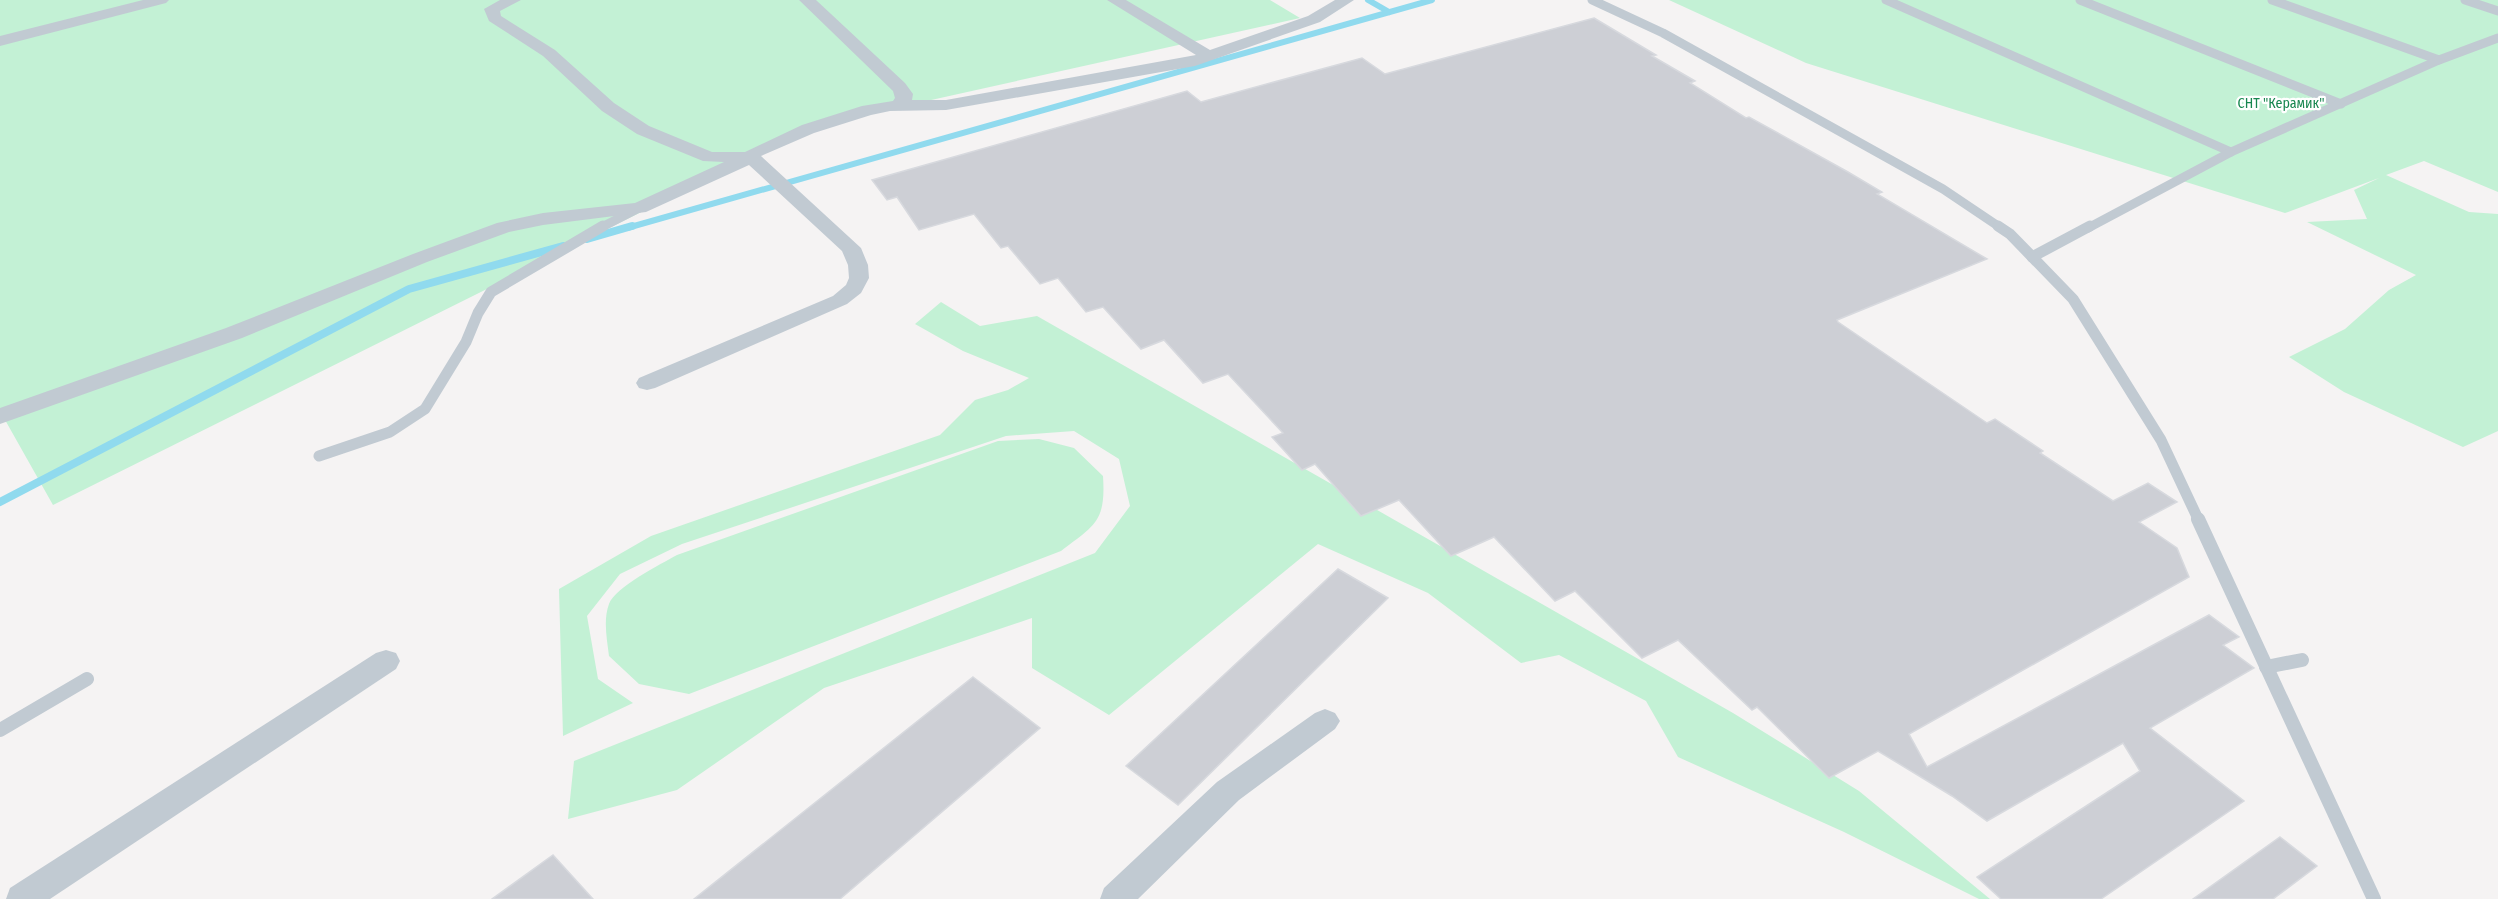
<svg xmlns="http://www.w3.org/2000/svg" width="2498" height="899" font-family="'Fira Sans Condensed',sans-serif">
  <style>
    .green { fill: #c3f1d5 }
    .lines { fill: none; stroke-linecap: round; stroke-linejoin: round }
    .stream-far1 { stroke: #90daee; stroke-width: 6 }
    .stream { stroke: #90daee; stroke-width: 8 }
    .building { fill: #cdcfd5; stroke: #d7d9de; stroke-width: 1.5 }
    .lane-far2 { stroke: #c1cad2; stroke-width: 9 }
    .lane-far1 { stroke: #c1cad2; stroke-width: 11 }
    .lane { stroke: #c1cad2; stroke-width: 14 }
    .street { fill: #c1cad2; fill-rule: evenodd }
    .labels { text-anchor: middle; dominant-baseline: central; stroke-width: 4.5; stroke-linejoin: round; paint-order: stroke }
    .far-park-label { font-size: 14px; fill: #17864f; stroke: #fff }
  </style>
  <rect width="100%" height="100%" fill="#f5f3f3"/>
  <g class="green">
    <path d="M0 0H1270L1300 18 814 126 53 505 0 411Z"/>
    <path d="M1669 0H2498V192L2424 161 2386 175 2469 212 2498 214V431L2463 447 2344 392 2289 357 2345 329 2389 290 2416 275 2307 222 2367 219 2354 190 2379 178 2285 213 1806 63Z"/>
    <path d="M941 302 980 326 1037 316 1733 713 1859 791 1990 899H1979L1844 832 1678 757 1646 701 1559 655 1521 663 1428 593 1318 544 1109 715 1032 668V618L824 688 677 790 568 819 574 761 1095 553 1130 506 1119 459 1074 431 1006 436 682 544 620 574 587 616 598 679 633 703 563 736 559 589 651 536 940 435 975 400 1008 390 1029 378 963 351 915 324Z"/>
    <path d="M1039 439 1074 448 1103 476C1106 522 1095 525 1061 551L689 694 639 684 609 656C607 639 603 620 609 604 615 587 661 564 677 555L998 441Z"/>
  </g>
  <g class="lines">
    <g class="stream-far1">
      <path d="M1368 0 1389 12"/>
      <path d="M627 228 1432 0"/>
    </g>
    <g class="stream">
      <path d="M587 239 632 226"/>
      <path d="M0 502 409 289 563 246"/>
    </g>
  </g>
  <g class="building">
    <path d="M1594 18 1656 55 1652 56 1695 81 1690 83 1746 118 1749 117 1848 172 1882 192 1877 194 1987 259 1837 320 1838 322 1987 423 1995 419 2043 451 2040 453 2113 501 2148 483 2177 502 2139 522 2177 548 2189 577 1909 734 1927 767 2209 615 2239 637 2223 645 2254 668 2150 728 2244 801 2101 899H2001L1977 877 2140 771 2123 743 1987 821 1952 796 1878 751 1829 778 1757 707 1752 710 1678 640 1642 658 1575 591 1555 601 1494 537 1451 556 1399 500 1361 516 1315 464 1302 470 1272 437 1283 433 1228 374 1203 383 1164 340 1141 349 1103 307 1086 312 1058 278 1040 284 1008 246 1001 248 974 214 919 230 897 197 887 200 872 180 1187 91 1201 102 1362 58 1385 74Z"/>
    <path d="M1338 569 1388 598 1178 805 1126 766Z"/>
    <path d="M973 677 1040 728 840 899H694Z"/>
    <path d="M2280 837 2317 866 2273 899H2193Z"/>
    <path d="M553 855 593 899H492Z"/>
  </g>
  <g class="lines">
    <g class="lane-far2">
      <path d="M1592 0 1663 33 1943 189 2001 228"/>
      <path d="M1886 0 2231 152"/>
      <path d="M2080 0 2341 104"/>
      <path d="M2272 0 2439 60"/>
      <path d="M2465 0 2498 11"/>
      <path d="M600 228 639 208"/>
      <path d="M2088 228 2231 152 2439 60 2498 38"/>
    </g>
    <g class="lane-far1">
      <path d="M1998 226 2010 234 2073 299 2161 440 2199 521"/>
      <path d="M2032 257 2090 226"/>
      <path d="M319 456 390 432 425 409 466 342 478 313 491 292 603 226"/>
    </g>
    <g class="lane">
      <path d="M2198 519 2374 899"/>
      <path d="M2266 667 2302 660"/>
      <path d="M0 730 87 679"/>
    </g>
    <g class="street">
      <path d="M143 0H169L166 3 0 46V36Z"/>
      <path d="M500 0H521L500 11 501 16 555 50 614 103 649 126 712 152H745L802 125 862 106 893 101 895 98 893 91 799 0H816L905 83 913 94 912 100H946L1196 55 1107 0H1126L1210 50 1308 16 1335 0H1354L1320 22 1195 66 946 110 890 111 871 115 814 133 761 156 861 248 868 265 869 278 861 293 847 304 655 388 647 390 639 388 636 383 639 378 833 296 846 285 849 278 848 265 842 251 749 165 646 212 543 225 509 232 427 262 242 338 0 424V408L226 328 413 254 497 223 543 213 635 203 724 162 703 161 637 134 602 111 543 56 489 21 484 9Z"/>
      <path d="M386 650 396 653 400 661 396 669 50 899H6L10 888 376 653Z"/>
      <path d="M1325 709 1335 713 1340 721 1335 729 1239 800 1138 899H1100L1104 888 1217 782 1315 713Z"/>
    </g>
  </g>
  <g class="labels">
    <g class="far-park-label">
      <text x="2281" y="103">СНТ "Керамик"</text>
    </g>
  </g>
</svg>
